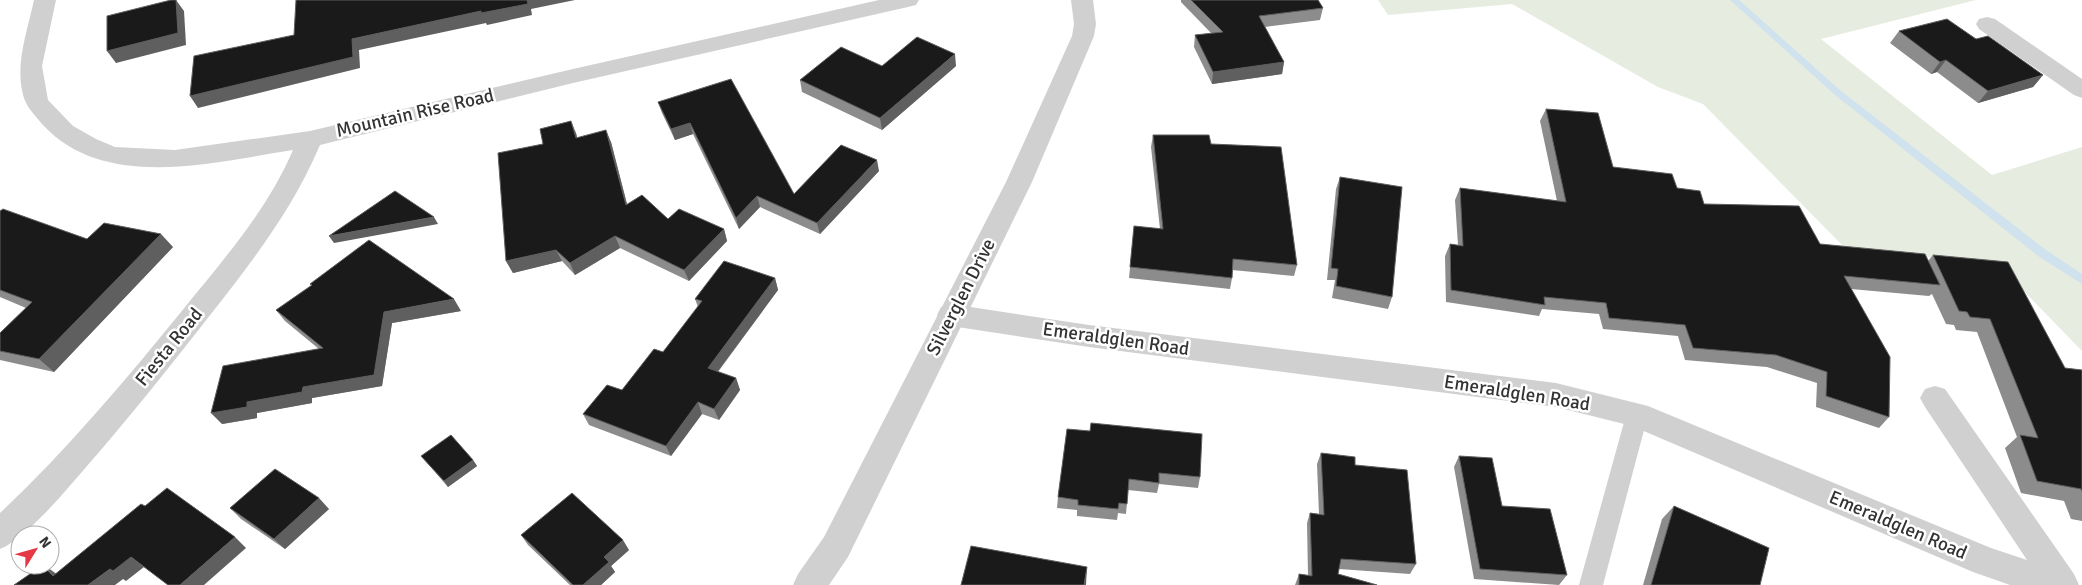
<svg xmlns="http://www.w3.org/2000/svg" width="2082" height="585" font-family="Signika,sans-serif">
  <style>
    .green { fill: #e6ecdf }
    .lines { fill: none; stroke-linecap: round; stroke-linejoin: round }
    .stream { fill: #cfe2ee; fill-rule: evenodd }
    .service { fill: #d0d0d0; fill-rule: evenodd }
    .minor { fill: #d0d0d0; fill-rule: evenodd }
    .tertiary { fill: #d0d0d0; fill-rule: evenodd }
    .wall { fill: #8c8c8c }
    .shaded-wall { fill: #5f5f5f }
    .building { fill: #1a1a1a; stroke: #5f5f5f }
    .labels { text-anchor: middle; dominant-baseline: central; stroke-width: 5; stroke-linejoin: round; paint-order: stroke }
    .street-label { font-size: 19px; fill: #333; stroke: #fff }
  </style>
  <rect width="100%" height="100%" fill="#fff"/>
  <path class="green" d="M1378 0H1976L1821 39 1992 175 2082 147V351L2015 282 1976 263 1844 247 1703 104 1658 87 1512 4 1388 15Z"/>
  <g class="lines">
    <path class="stream" d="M1730 0H1739L1841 91 2046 250 2082 274V284L2038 256 1835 95Z"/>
    <path class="service" d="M1637 406 1645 409 1648 415 1603 585H1579L1626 415 1629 409Z"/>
    <g class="minor">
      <path d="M34 0H56L42 66 48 100 73 126 96 139 115 147 175 150 310 131 573 69 879 0H919L916 5 908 7 573 83 320 145C292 211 251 263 207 319 168 369 129 418 87 466 67 489 26 539 0 549V513C66 451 124 382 181 312 222 261 267 211 293 150 214 162 105 192 43 125 33 113 24 105 22 90 16 60 28 29 34 0Z"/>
      <path d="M1987 17 1995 19 2082 79V98L2074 95 1979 29 1976 24 1979 19Z"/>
      <path d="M951 304 1089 325 1556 383 1648 406 1991 548 2027 560 1925 407 1920 398 1925 389 1935 386 1945 389 2074 574 2079 585H2010L1973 572 1632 426 1556 407 1089 347 951 326 941 323 937 315 941 307Z"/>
    </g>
    <path class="tertiary" d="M1071 0H1093L1096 24 1094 36 1032 182 848 557 829 585H793L798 574 824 537 1006 182 1072 36 1074 24Z"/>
  </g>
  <g class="wall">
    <path d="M1181 0H1318L1323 8 1320 20 1265 27 1284 62 1282 74 1212 84 1194 47 1195 35 1211 33 1181 2Z"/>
    <path d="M1899 31 1976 39 2043 75 2033 87 1978 103 1937 72 1931 74 1890 43Z"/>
    <path d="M882 66H956L882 130 802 92 800 80Z"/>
    <path d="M658 102 794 194 879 171 820 234 760 207 739 229 693 134 675 140 662 113Z"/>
    <path d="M1546 109 1613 167 1677 188 1704 204 1820 244 1928 261 1933 255 2065 368 2082 370V521L2071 519 2064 501 2021 493 2005 448 2017 437 1977 332 1956 330 1954 325 1946 324 1932 294 1929 296 1851 289 1889 417 1879 428 1816 407 1817 383 1767 367 1685 360 1678 336 1603 329 1599 314 1542 309 1539 316 1446 302 1445 256 1450 244 1458 245 1455 200 1460 188 1557 201 1540 121Z"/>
    <path d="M576 133 577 138 611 142 627 204 668 219 724 229 727 241 689 281 620 248 575 275 562 261 513 273 506 261 543 144Z"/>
    <path d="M1153 135 1211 144 1297 265 1294 276 1232 270V278L1230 289 1129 278 1134 226 1160 229 1151 147Z"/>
    <path d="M1340 177 1392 297 1388 309 1332 298 1335 280H1327L1336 189Z"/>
    <path d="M0 211 87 239 173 247 54 372 0 360V333L26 308 0 297Z"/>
    <path d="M775 278 778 290 718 372 736 378 740 390 719 420 702 414 671 456 589 425 583 414 622 390 663 352 698 307 695 299Z"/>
    <path d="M310 284 461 311 392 323 382 386 312 398V403L257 413V418L222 424 319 349 285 321 276 310 312 286Z"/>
    <path d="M1067 429 1200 477 1198 488 1159 484 1157 493 1128 490 1126 514 1118 513 1117 520 1077 516V510L1057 508 1058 497Z"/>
    <path d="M1321 453 1355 465 1416 564 1410 574 1339 569 1338 574 1377 585H1295L1299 574 1308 575 1307 523 1310 513 1319 514 1317 464Z"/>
    <path d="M421 456 473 460 477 466 448 487Z"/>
    <path d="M1459 456 1502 506 1567 575 1559 585 1474 579 1454 467Z"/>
    <path d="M1674 506 1760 585H1643L1662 519Z"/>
    <path d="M230 508 329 509 285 549 241 519Z"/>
    <path d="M521 535 629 550 611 566 615 572 601 585H570L528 545Z"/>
  </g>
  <g class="shaded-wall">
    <path d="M176 0 184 11 186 45 116 63 107 51Z"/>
    <path d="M527 0H575L531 9 532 15 487 25 486 23 359 50 360 68 198 108 190 96 352 39Z"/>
    <path d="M955 54 956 66 882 130 880 118Z"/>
    <path d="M1946 60 1937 72 1931 74 1940 62Z"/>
    <path d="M1284 62 1282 74 1212 84 1213 72Z"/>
    <path d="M2043 75 2033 87 1978 103 1988 91Z"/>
    <path d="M571 121 576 133 580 150 576 138Z"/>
    <path d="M690 123 693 134 675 140 671 129Z"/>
    <path d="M606 130 611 142 630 216 626 205Z"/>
    <path d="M877 160 879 171 820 234 817 223Z"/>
    <path d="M757 196 760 207 739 229 736 218Z"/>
    <path d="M434 217 438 224 334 243 329 236Z"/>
    <path d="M724 229 727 241 689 281 684 270Z"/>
    <path d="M161 234 173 247 54 372 39 359Z"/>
    <path d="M615 236 620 248 575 275 570 263Z"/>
    <path d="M556 250 562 261 513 273 506 261Z"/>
    <path d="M775 278 778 290 712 379 708 368Z"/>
    <path d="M454 299 461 311 392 323 382 386 312 398V403L257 413V418L222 424 211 413 247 402 303 387 384 312Z"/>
    <path d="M736 378 740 390 719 420 714 409Z"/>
    <path d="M698 402 702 414 671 456 666 446Z"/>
    <path d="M473 460 477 466 448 487 444 481Z"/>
    <path d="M319 498 329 509 285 549 274 539Z"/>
    <path d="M235 537 246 548 204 585H180Z"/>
    <path d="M623 540 629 550 611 566 615 572 601 585H583L604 557Z"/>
    <path d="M131 557 144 567 126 581 123 579 115 585H88L110 569Z"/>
    <path d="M44 565 58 575 53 576Z"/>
    <path d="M1087 567 1086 585H1084Z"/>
  </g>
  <g class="building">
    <path d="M171 0H176L178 33 107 51V16Z"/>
    <path d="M296 0H527L528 4 481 13V11L352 39 353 57 190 96 194 56 294 35Z"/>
    <path d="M1191 0H1318L1323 8 1259 16 1284 62 1213 72 1195 35 1223 32Z"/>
    <path d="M1947 19 1976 39 1988 36 2043 75 1988 91 1946 60 1940 62 1899 31Z"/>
    <path d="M917 37 955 54 880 118 800 80 841 47 882 66Z"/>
    <path d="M731 79 794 194 841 145 877 160 817 223 757 196 736 218 690 123 671 129 658 102Z"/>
    <path d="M1546 109 1598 113 1613 167 1672 174 1677 188 1700 191 1704 204 1799 206 1820 244 1925 254 1940 285 1844 276 1890 357 1889 417 1826 396 1827 372 1776 355 1693 348 1685 325 1609 318 1606 303 1544 297 1545 305 1451 290 1450 244 1463 246 1460 188 1566 202Z"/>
    <path d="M571 121 576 138 606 130 626 205 642 195 668 219 679 209 724 229 684 270 615 236 570 263 556 250 506 261 498 153 543 144 540 129Z"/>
    <path d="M1153 135H1209L1211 144 1281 147 1297 265 1233 259 1232 278 1130 267 1134 226 1163 229Z"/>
    <path d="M1340 177 1402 187 1392 297 1336 286 1338 269 1331 268Z"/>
    <path d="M395 191 434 217 329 236Z"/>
    <path d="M3 209 87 239 104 223 161 234 39 359 0 351V333L32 302 0 290V211Z"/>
    <path d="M369 240 454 299 384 312 374 375 303 387 302 392 247 402V407L211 413 223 366 323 348 276 310 312 285 310 284Z"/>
    <path d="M1933 255 2008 262 2065 368 2082 370V491L2081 489 2037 481 2020 435 2038 438 1990 319 1970 317 1967 312 1959 311Z"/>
    <path d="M724 261 775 278 708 368 736 378 714 409 698 402 666 446 583 414 607 385 622 390 654 349 663 352 702 301 695 299Z"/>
    <path d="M1091 423 1202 434 1200 477 1159 473V483L1129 479 1127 504 1119 503 1118 509 1078 505V500L1058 497 1067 429 1090 431Z"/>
    <path d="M451 435 473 460 444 481 421 456Z"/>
    <path d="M1321 453 1355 457V465L1407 470 1416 564 1341 559 1338 574 1377 585H1299V574L1312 576 1310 513 1324 515Z"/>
    <path d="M1459 456 1492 458 1502 506 1550 509 1567 575 1480 569Z"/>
    <path d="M275 469 319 498 274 539 230 508Z"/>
    <path d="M167 488 235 537 180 585H168L131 557 113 571 110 569 88 585H14L43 565 53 576 141 504 145 506Z"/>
    <path d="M572 493 623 540 604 557 609 562 583 585H573L521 535Z"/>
    <path d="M1674 506 1769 548 1760 585H1651Z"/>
    <path d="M971 546 1087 567 1084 585H961Z"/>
  </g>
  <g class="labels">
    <g class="street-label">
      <text transform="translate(415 113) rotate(-13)">Mountain Rise Road</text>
      <text transform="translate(961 297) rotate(-63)">Silverglen Drive</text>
      <text transform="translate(1116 339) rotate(8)">Emeraldglen Road</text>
      <text transform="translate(169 347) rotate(-51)">Fiesta Road</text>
      <text transform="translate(1517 393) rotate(9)">Emeraldglen Road</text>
      <text transform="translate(1898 525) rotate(23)">Emeraldglen Road</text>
    </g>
  </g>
  <g transform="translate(35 550) rotate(53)"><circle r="24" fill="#ffffff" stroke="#adadad"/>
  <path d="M0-4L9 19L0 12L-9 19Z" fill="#e63946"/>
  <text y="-8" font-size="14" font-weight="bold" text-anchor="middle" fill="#333333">N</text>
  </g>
</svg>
